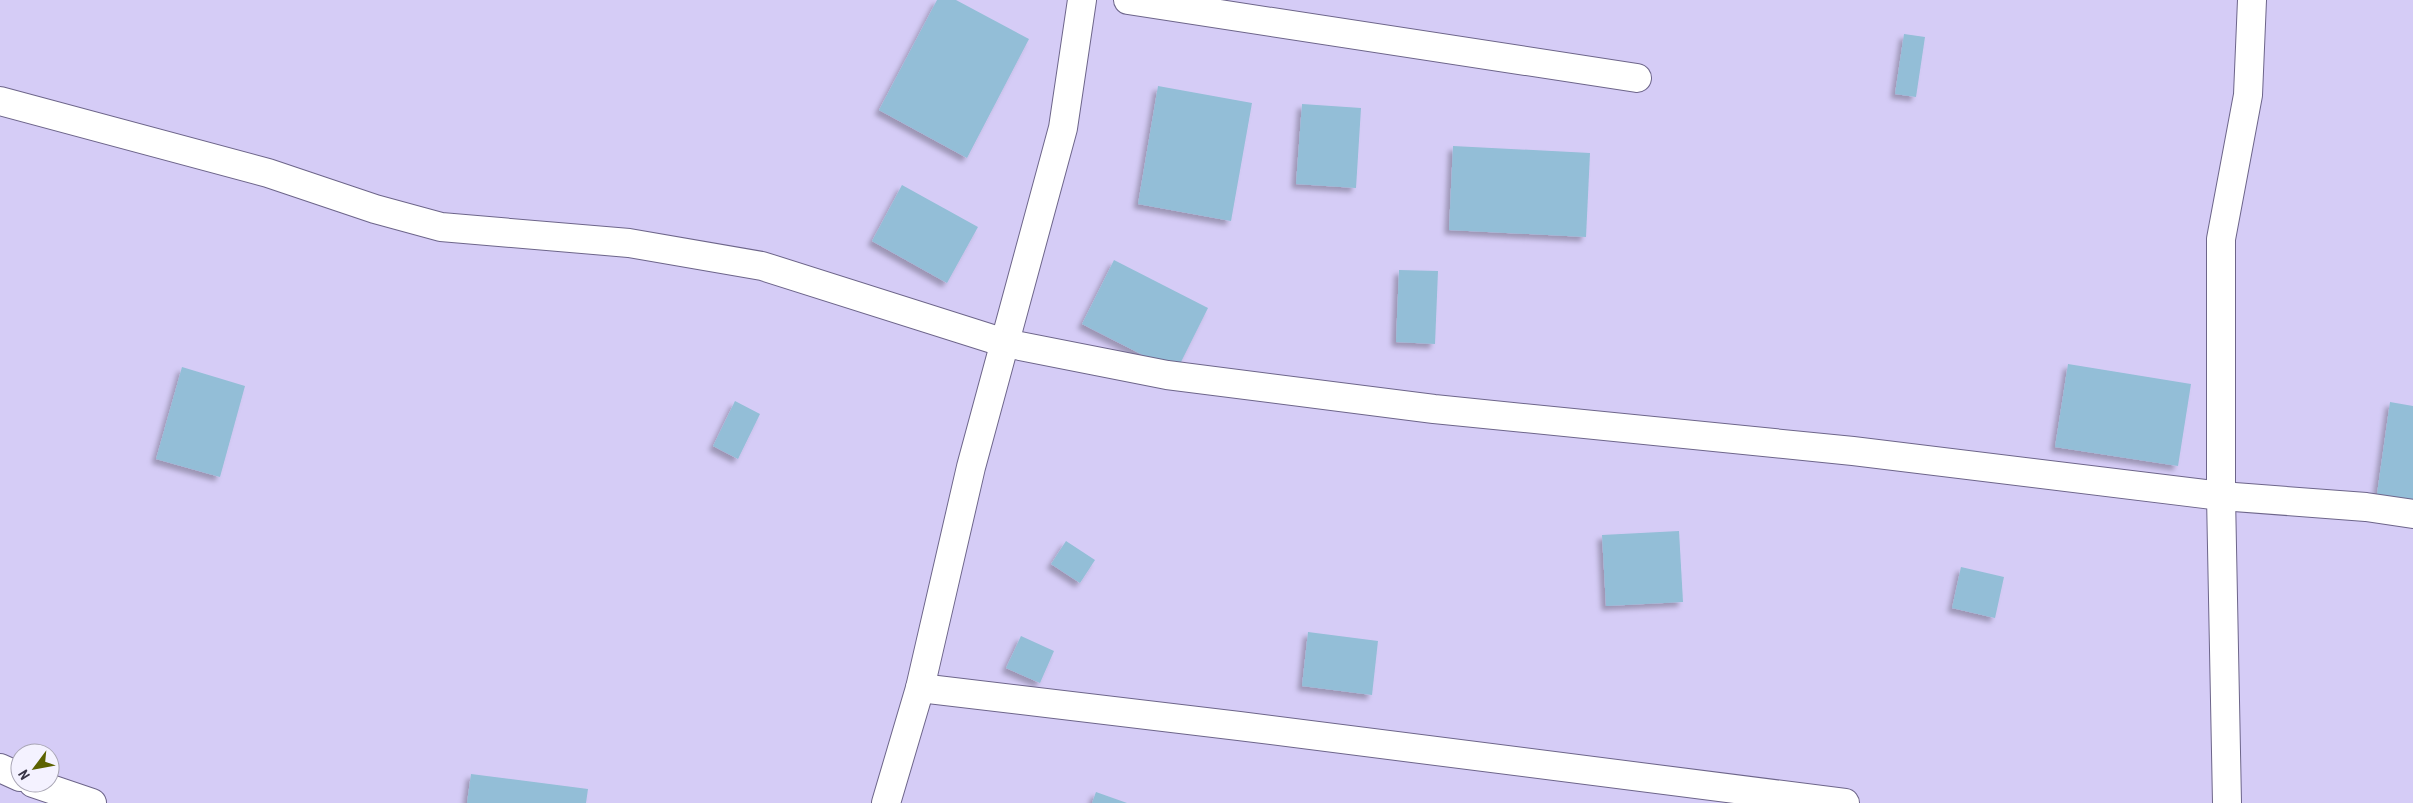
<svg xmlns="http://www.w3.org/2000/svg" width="2413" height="803" font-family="'Roboto Condensed',sans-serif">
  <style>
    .building { fill: #93bed7; filter: url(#shadow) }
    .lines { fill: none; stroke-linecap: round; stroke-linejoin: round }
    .minor-casing { stroke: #6d658a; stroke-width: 30 }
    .minor { stroke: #fff; stroke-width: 28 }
  </style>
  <defs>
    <filter id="shadow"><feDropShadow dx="-4.5" dy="4.5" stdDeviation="2.5" flood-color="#0004"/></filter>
  </defs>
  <rect width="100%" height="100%" fill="#d5ccf6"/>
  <g class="building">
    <path d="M937 0H956L1029 39 967 158 879 110Z"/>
    <path d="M1904 34 1925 37 1916 97 1895 94Z"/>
    <path d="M1158 86 1252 103 1231 221 1138 204Z"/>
    <path d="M1302 104 1361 108 1356 188 1296 184Z"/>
    <path d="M1453 146 1590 153 1586 237 1449 230Z"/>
    <path d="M902 185 978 227 947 283 872 241Z"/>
    <path d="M1114 260 1208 308 1176 372 1082 324Z"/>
    <path d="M1399 270 1438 271 1435 344 1396 342Z"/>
    <path d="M2068 364 2191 384 2178 466 2055 447Z"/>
    <path d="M182 367 245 386 220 477 156 459Z"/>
    <path d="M735 401 760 414 738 459 713 446Z"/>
    <path d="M2390 402 2413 406V500L2377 494Z"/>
    <path d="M1679 531 1683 602 1606 606 1602 535Z"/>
    <path d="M1066 541 1095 560 1080 583 1051 564Z"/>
    <path d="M1961 567 2004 577 1995 618 1952 608Z"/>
    <path d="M1308 632 1378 641 1372 695 1302 686Z"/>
    <path d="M1021 636 1054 651 1040 683 1006 668Z"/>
    <path d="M471 774 588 789 586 803H467Z"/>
    <path d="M1096 792 1127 803H1092Z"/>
  </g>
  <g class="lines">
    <g class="minor-casing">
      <g id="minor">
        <path d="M1128 0 1637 78"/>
        <path d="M0 101 268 173 375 209 441 227 629 243 762 266 1005 343 1167 375 1434 409 1853 451 2221 496 2366 507 2413 514"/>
        <path d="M920 688 1239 726 1845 803"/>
        <path d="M0 768 20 777"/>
        <path d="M33 783 92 803"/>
        <path d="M886 803 920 688 971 467 1063 128 1082 0"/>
        <path d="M2227 803 2221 496V239L2248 95 2252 0"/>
      </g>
    </g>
    <use href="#minor" class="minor"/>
  </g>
  <g transform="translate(35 768) rotate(238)"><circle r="24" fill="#f4f2ff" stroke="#a9a6b5"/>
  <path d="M0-4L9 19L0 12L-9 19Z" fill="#5c6200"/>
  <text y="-8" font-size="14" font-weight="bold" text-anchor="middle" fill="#383546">N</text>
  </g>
</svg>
